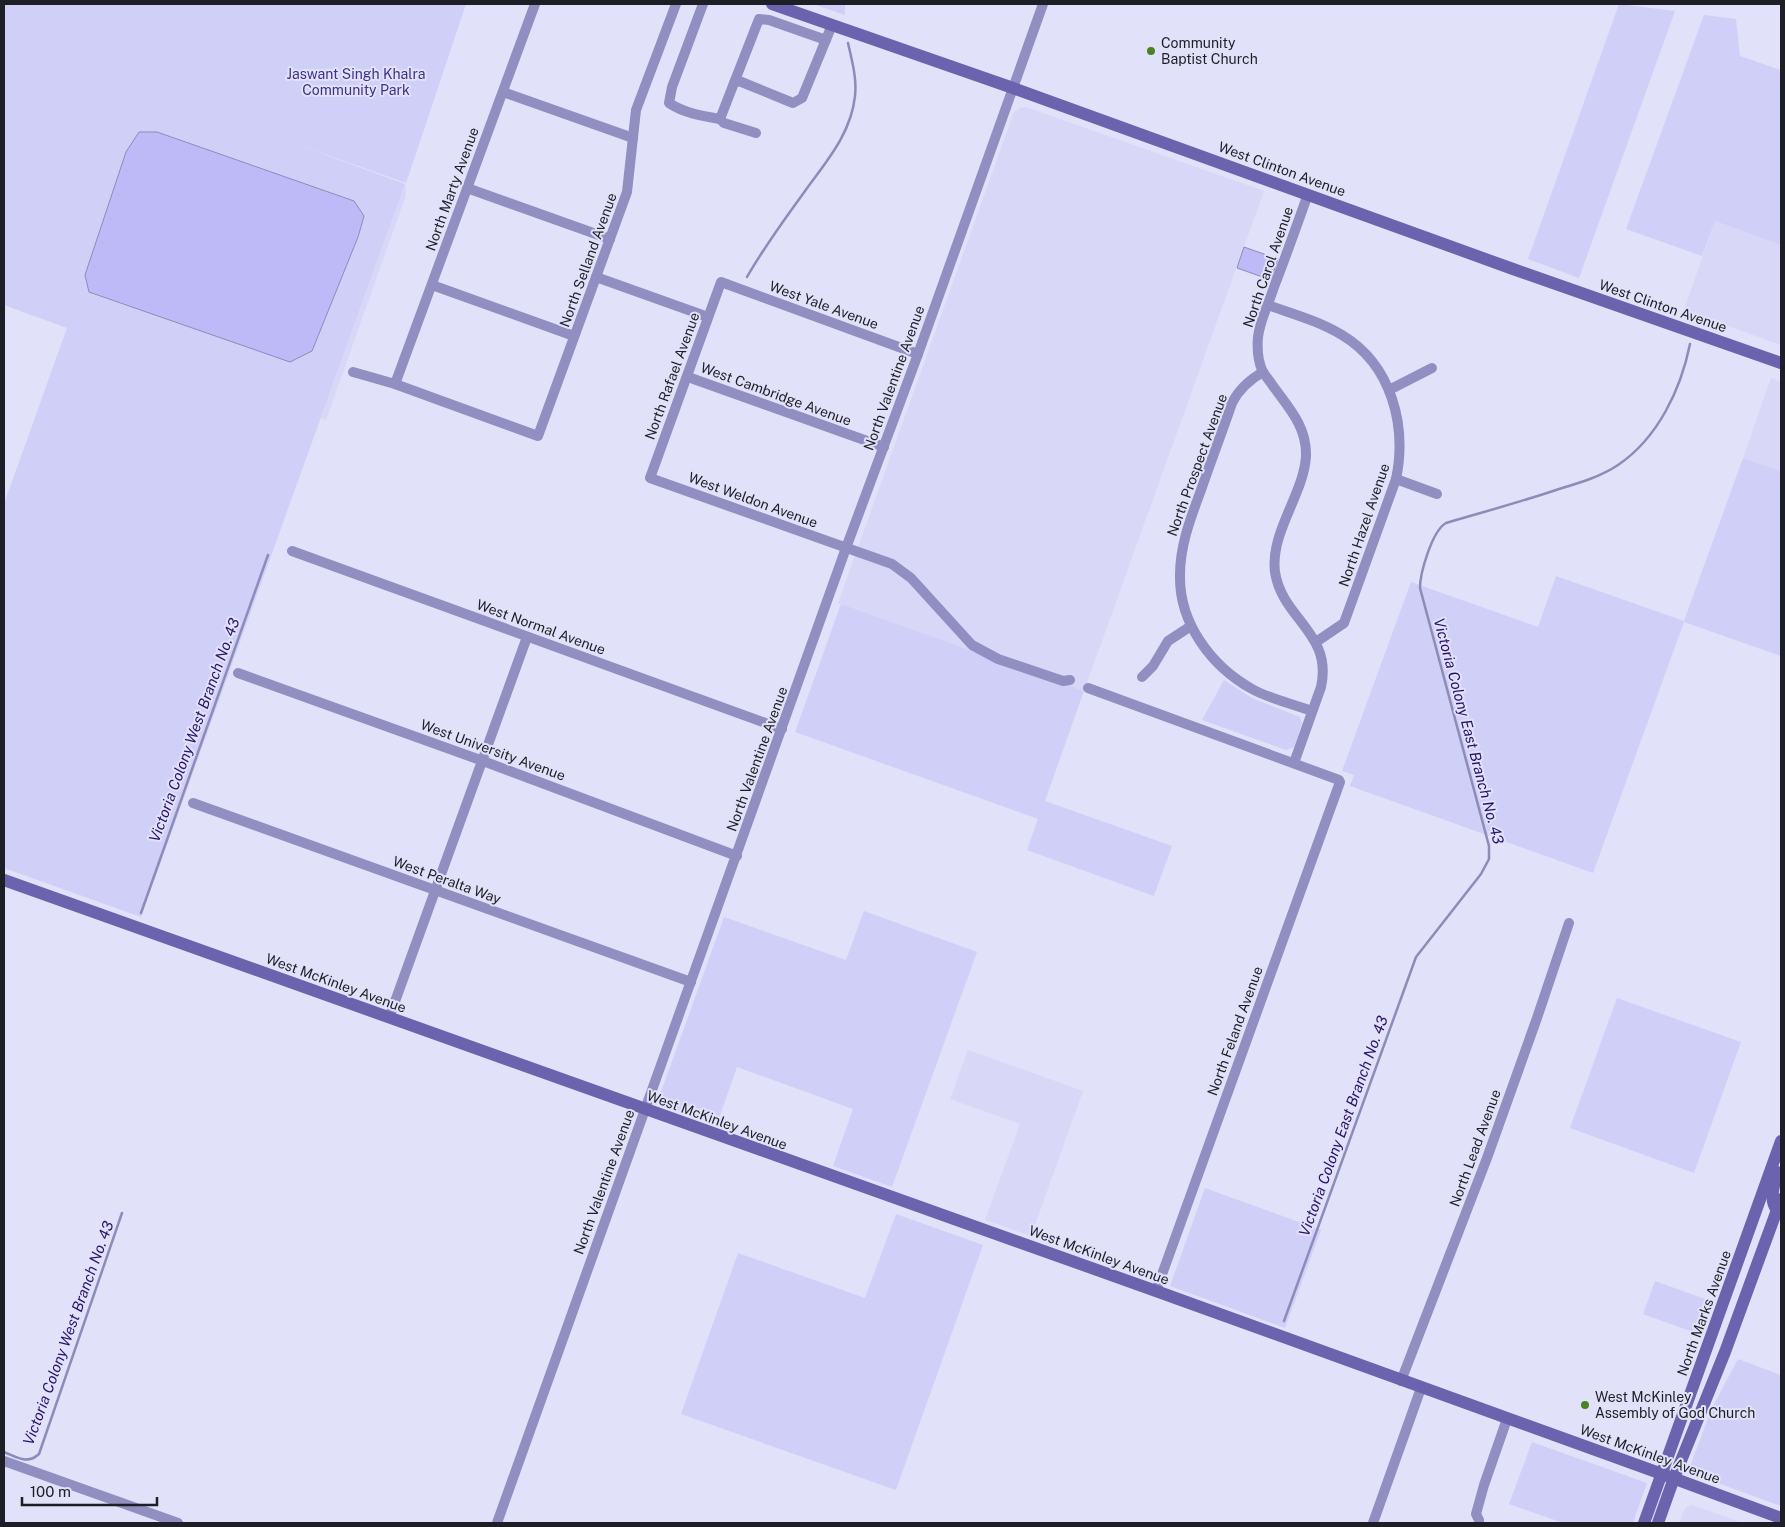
<svg xmlns="http://www.w3.org/2000/svg" width="1785" height="1527" font-family="'Public Sans',sans-serif">
  <style>
    .built { fill: #d8d7f7 }
    .green { fill: #d0cff8 }
    .water { fill: #bdbaf7; stroke: #8d8bb8 }
    .lines { fill: none; stroke-linecap: round; stroke-linejoin: round }
    .stream { stroke: #8d8bb8; stroke-width: 2.5 }
    .minor { stroke: #918ec1; stroke-width: 10 }
    .secondary { stroke: #6b63ad; stroke-width: 12 }
    .poi-dot { fill: #488421; stroke: #e1e1f9; stroke-width: 2 }
    .labels { text-anchor: middle; dominant-baseline: central; stroke-width: 4; stroke-linejoin: round; paint-order: stroke }
    .poi-label { font-size: 14px; fill: #1e1e26; stroke: #e1e1f9; text-anchor: start }
    .park-label { font-size: 14px; fill: #413187; stroke: #e1e1f9 }
    .street-label { font-size: 14px; fill: #1e1e26; stroke: #e1e1f9 }
    .water-label { font-size: 15px; font-style: italic; fill: #2a1268; stroke: #e1e1f9 }
  </style>
  <rect width="100%" height="100%" fill="#e1e1f9"/>
  <g class="built">
    <path d="M1026 107 1264 191 1084 691 838 603 1014 112 1020 108Z"/>
    <path d="M405 184 406 195 326 420 321 418Z"/>
    <path d="M1715 221 1781 245V345L1684 310Z"/>
    <path d="M1771 378 1781 382V471L1743 458Z"/>
    <path d="M968 1050 1083 1091 1031 1236 985 1220 1020 1124 950 1099Z"/>
    <path d="M1692 1505 1743 1523H1679L1685 1508Z"/>
  </g>
  <g class="green">
    <path d="M4 4H466L406 183 285 140 405 184 141 917 4 868V504L67 328 4 305Z"/>
    <path d="M813 4H845V15Z"/>
    <path d="M1619 4 1675 11 1579 278 1528 259Z"/>
    <path d="M1704 15 1736 19 1740 56 1781 70V245L1715 221 1702 256 1626 229Z"/>
    <path d="M1743 458 1781 471V656L1684 622 1593 873 1350 786 1354 775 1342 771 1411 582 1538 627 1556 576 1684 621Z"/>
    <path d="M841 604 1084 691 1045 801 1172 846 1154 896 1027 850 1038 819 795 732Z"/>
    <path d="M1224 680 1252 698 1300 717 1302 723 1294 747 1286 750 1202 720Z"/>
    <path d="M864 911 977 952 892 1187 833 1166 853 1109 737 1067 717 1124 657 1103 724 917 846 960Z"/>
    <path d="M1617 998 1741 1042 1694 1173 1570 1128Z"/>
    <path d="M1205 1188 1321 1230 1285 1328 1170 1286Z"/>
    <path d="M896 1214 983 1245 896 1490 681 1414 738 1253 865 1298Z"/>
    <path d="M1655 1281 1705 1299 1693 1332 1643 1314Z"/>
    <path d="M1738 1359 1781 1375V1506L1688 1472 1711 1410Z"/>
    <path d="M1532 1442 1647 1483 1633 1523H1563L1509 1504Z"/>
  </g>
  <g class="water">
    <path d="M139 132H157L354 201 364 216 358 237 312 351 290 362 89 292 85 275 126 152Z"/>
    <path d="M1244 247 1278 259 1271 280 1237 268Z"/>
  </g>
  <g class="lines">
    <g class="stream">
      <path d="M747 277C764 247 785 219 805 191 826 162 851 134 855 96 857 78 852 61 848 43"/>
      <path d="M141 913 268 555"/>
      <path d="M1284 1321 1416 957 1481 874 1489 859V846L1420 588C1420 573 1432 531 1446 523 1483 512 1521 502 1559 489 1579 483 1600 477 1618 465 1658 438 1681 389 1690 344"/>
      <path d="M4 1452C17 1457 27 1465 39 1454L122 1213"/>
    </g>
    <g class="minor">
      <path d="M703 4 672 87 669 103C684 113 702 116 720 119"/>
      <path d="M734 83 759 19 769 20 826 40"/>
      <path d="M503 92 633 138"/>
      <path d="M756 133 724 123 720 119 734 83 739 81 793 103 802 98 832 25"/>
      <path d="M467 188 610 239"/>
      <path d="M596 277 708 317"/>
      <path d="M432 285 574 336"/>
      <path d="M1268 305C1293 314 1319 321 1342 335 1392 365 1407 426 1396 479L1344 623 1316 642"/>
      <path d="M918 354 721 282 650 478 892 564 911 578 972 645 998 659 1063 681 1070 680"/>
      <path d="M353 372 395 384 538 436 627 192 636 110 676 4"/>
      <path d="M1263 372C1249 380 1239 389 1232 403 1222 432 1211 461 1201 490 1191 517 1180 545 1180 575 1179 623 1211 666 1252 689 1270 699 1293 704 1312 711"/>
      <path d="M688 377 884 447"/>
      <path d="M395 384 535 4"/>
      <path d="M1389 390 1432 368"/>
      <path d="M1396 479 1437 494"/>
      <path d="M292 551 782 729"/>
      <path d="M238 673 483 761 737 856"/>
      <path d="M1142 677 1153 666 1168 641 1191 626"/>
      <path d="M1088 688 1339 780 1340 782 1156 1291"/>
      <path d="M1294 763 1321 687C1333 633 1282 619 1275 572 1270 532 1304 494 1306 456 1307 427 1289 408 1273 386 1270 381 1265 376 1262 370 1258 360 1257 348 1258 337 1260 320 1269 303 1274 287 1286 256 1297 225 1308 194"/>
      <path d="M193 803 691 982"/>
      <path d="M389 1018 527 637"/>
      <path d="M1401 1381 1487 1158 1537 1018 1569 923"/>
      <path d="M4 1461 178 1523"/>
      <path d="M497 1523 846 548 918 354 1043 4"/>
      <path d="M1373 1523 1421 1388"/>
      <path d="M1479 1523V1520L1476 1514 1484 1485 1507 1419"/>
    </g>
    <g class="secondary">
      <path d="M772 4 1013 88 1513 269 1781 363"/>
      <path d="M4 880 1156 1291 1662 1474 1781 1518"/>
      <path d="M1777 1172C1775 1184 1768 1200 1777 1210"/>
      <path d="M1644 1523 1781 1141"/>
      <path d="M1658 1523 1674 1478 1725 1352 1781 1199"/>
    </g>
  </g>
  <g class="poi-dot">
    <circle cx="1151" cy="51" r="5"/>
    <circle cx="1585" cy="1405" r="5"/>
  </g>
  <g class="labels">
    <g class="poi-label">
      <text x="1161" y="43">Community<tspan x="1161" dy="16">Baptist Church</tspan></text>
      <text x="1595" y="1397">West McKinley<tspan x="1595" dy="16">Assembly of God Church</tspan></text>
    </g>
    <g class="park-label">
      <text x="356" y="74">Jaswant Singh Khalra<tspan x="356" dy="16">Community Park</tspan></text>
    </g>
    <g class="street-label">
      <text transform="translate(1282 169) rotate(20)">West Clinton Avenue</text>
      <text transform="translate(452 189) rotate(-70)">North Marty Avenue</text>
      <text transform="translate(588 260) rotate(-70)">North Selland Avenue</text>
      <text transform="translate(1268 267) rotate(-71)">North Carol Avenue</text>
      <text transform="translate(824 305) rotate(20)">West Yale Avenue</text>
      <text transform="translate(1663 306) rotate(19)">West Clinton Avenue</text>
      <text transform="translate(672 376) rotate(-70)">North Rafael Avenue</text>
      <text transform="translate(894 378) rotate(-70)">North Valentine Avenue</text>
      <text transform="translate(776 394) rotate(20)">West Cambridge Avenue</text>
      <text transform="translate(1197 465) rotate(-70)">North Prospect Avenue</text>
      <text transform="translate(753 500) rotate(20)">West Weldon Avenue</text>
      <text transform="translate(1364 525) rotate(-71)">North Hazel Avenue</text>
      <text transform="translate(541 627) rotate(20)">West Normal Avenue</text>
      <text transform="translate(493 750) rotate(20)">West University Avenue</text>
      <text transform="translate(757 759) rotate(-70)">North Valentine Avenue</text>
      <text transform="translate(447 880) rotate(20)">West Peralta Way</text>
      <text transform="translate(336 983) rotate(20)">West McKinley Avenue</text>
      <text transform="translate(1235 1031) rotate(-70)">North Feland Avenue</text>
      <text transform="translate(717 1120) rotate(20)">West McKinley Avenue</text>
      <text transform="translate(1475 1148) rotate(-70)">North Lead Avenue</text>
      <text transform="translate(604 1182) rotate(-70)">North Valentine Avenue</text>
      <text transform="translate(1099 1255) rotate(20)">West McKinley Avenue</text>
      <text transform="translate(1704 1313) rotate(-70)">North Marks Avenue</text>
      <text transform="translate(1650 1454) rotate(20)">West McKinley Avenue</text>
    </g>
    <g class="water-label">
      <text transform="translate(194 730) rotate(-70)">Victoria Colony West Branch No. 43</text>
      <text transform="translate(1469 731) rotate(75)">Victoria Colony East Branch No. 43</text>
      <text transform="translate(1343 1126) rotate(-70)">Victoria Colony East Branch No. 43</text>
      <text transform="translate(68 1333) rotate(-70)">Victoria Colony West Branch No. 43</text>
    </g>
  </g>
  <rect width="1785" height="1527" fill="none" stroke="#1e1e26" stroke-width="10"/>
  <path d="M22 1497v8h135v-8" fill="none" stroke="#1e1e26" stroke-width="2.5"/>
  <text x="30" y="1497" font-size="15" fill="#1e1e26" stroke="#e1e1f9" stroke-width="4" paint-order="stroke">100 m</text>
</svg>
